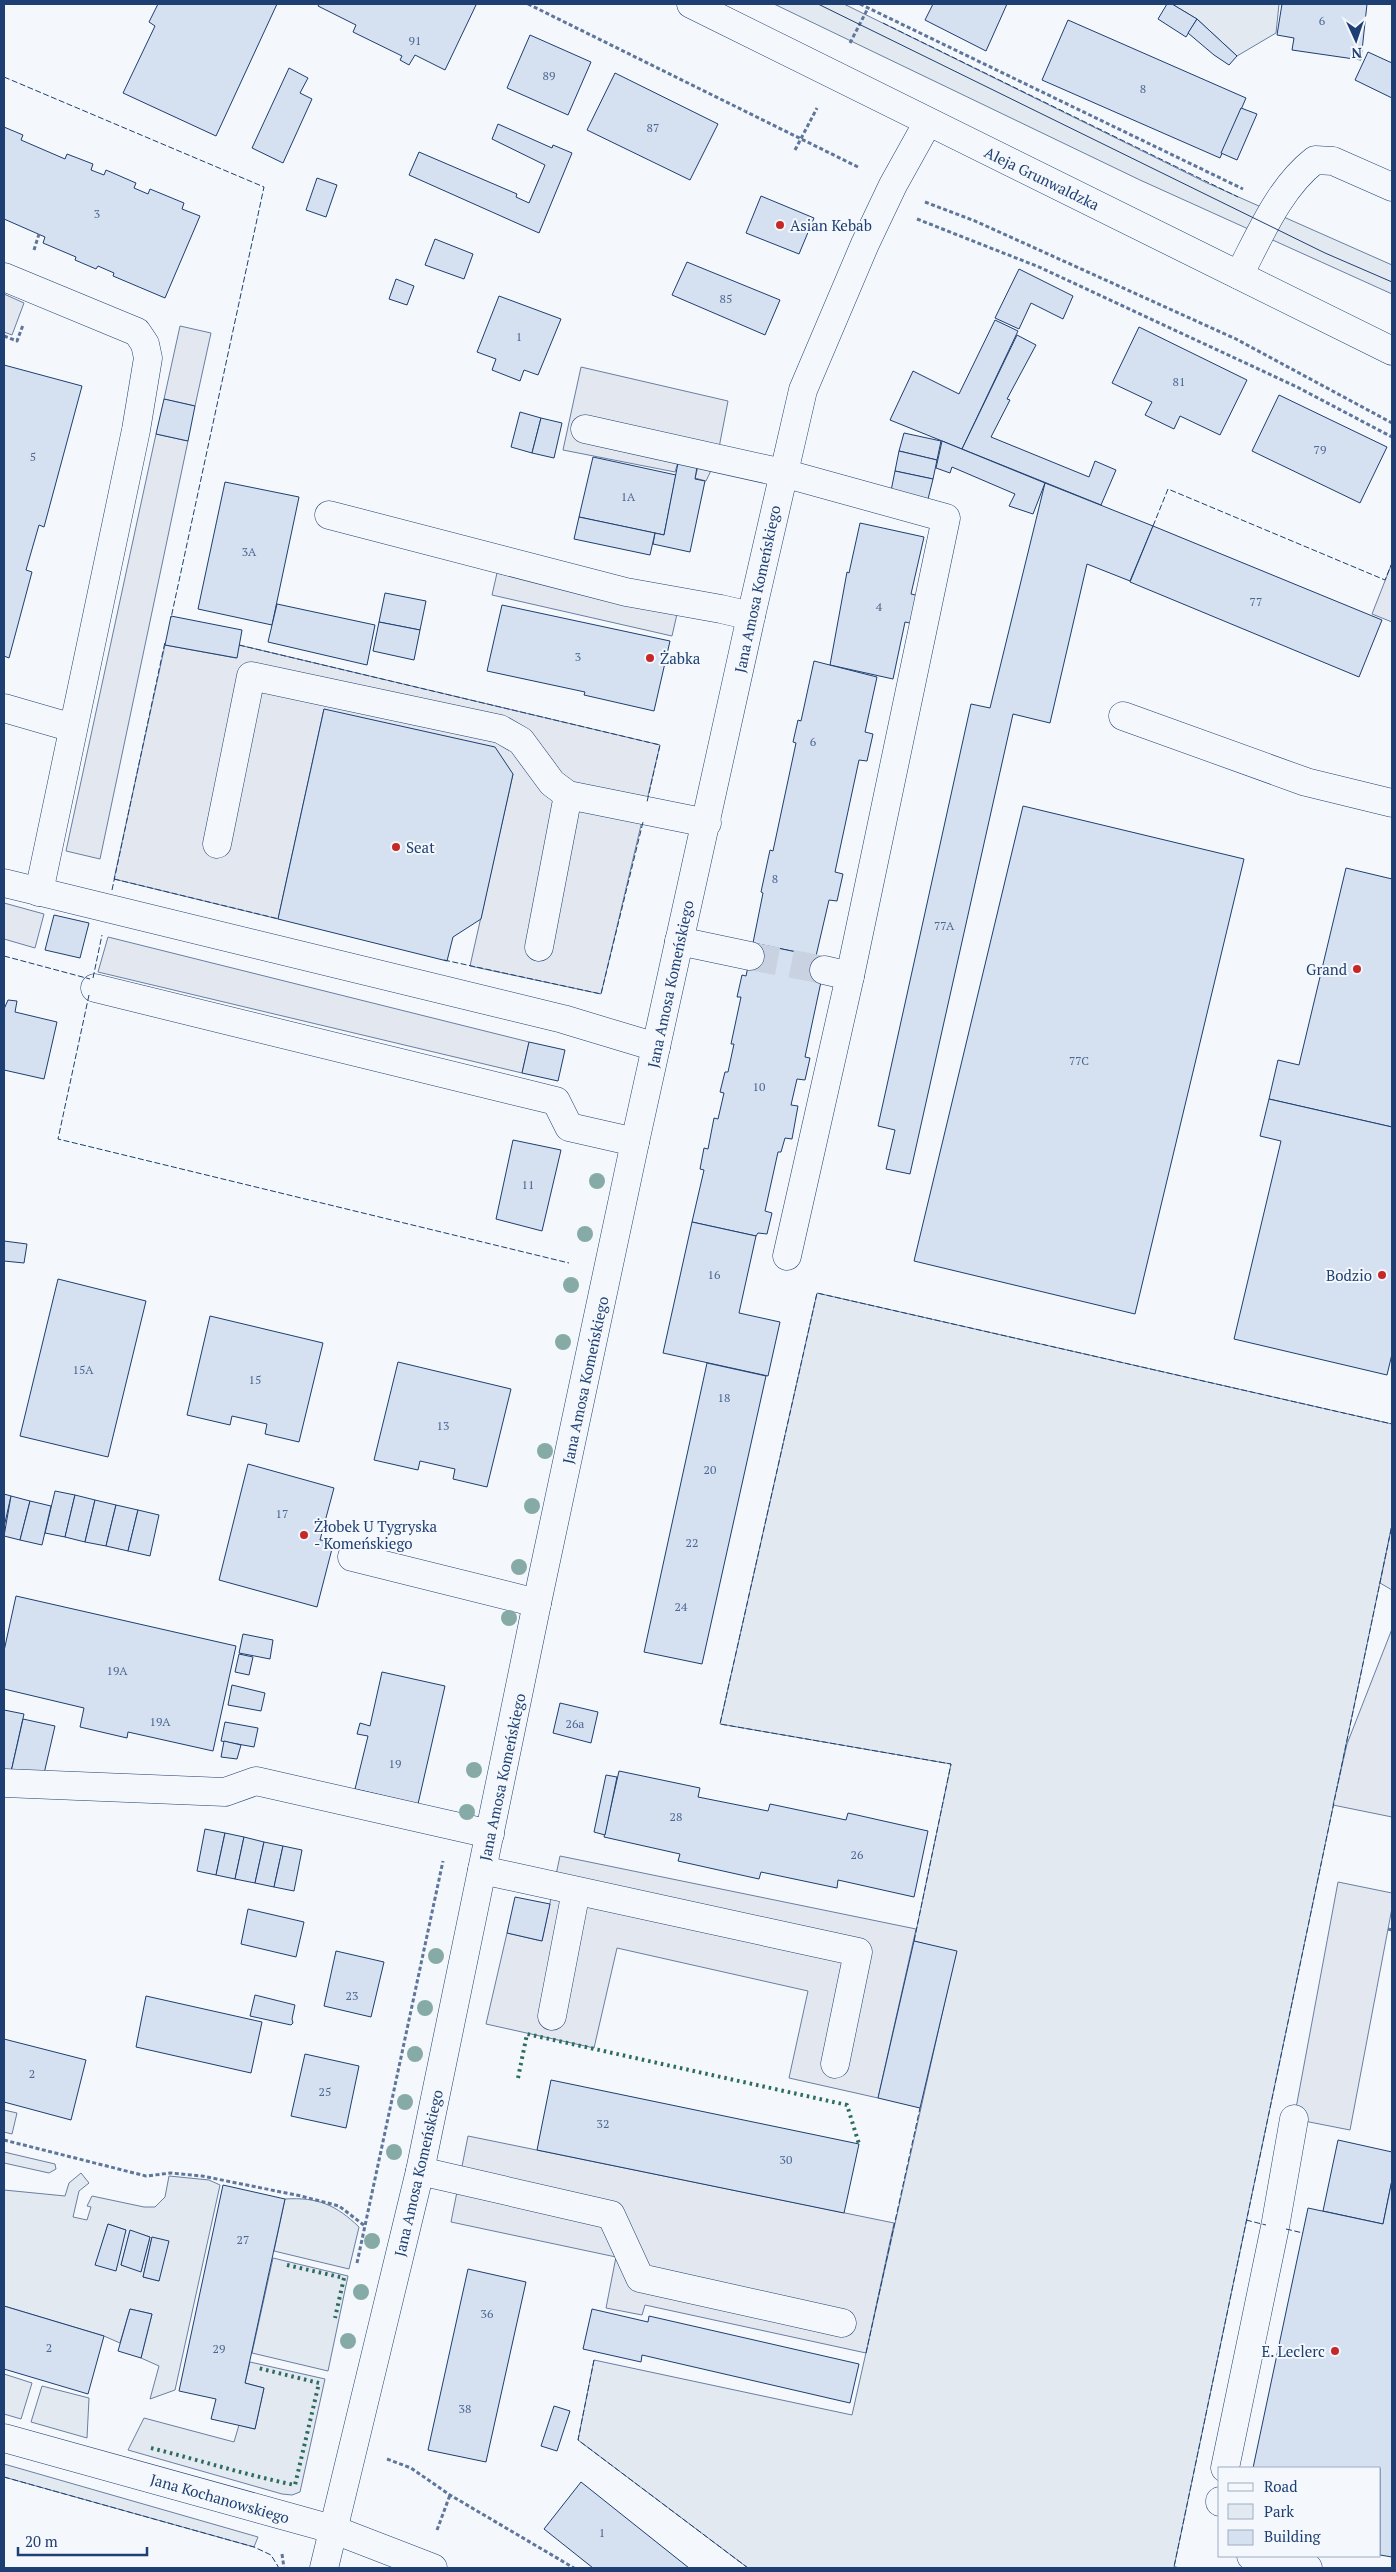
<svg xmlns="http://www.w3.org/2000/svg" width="1396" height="2572" font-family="'PT Serif',serif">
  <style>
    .green { fill: #e3e9f0; stroke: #687fa3; fill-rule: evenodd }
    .parking { fill: #e3e8f0; stroke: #687fa3 }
    .building { fill: #d5e0f0; stroke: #1d3f73 }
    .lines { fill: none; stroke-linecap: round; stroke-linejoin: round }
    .minor-tunnel { stroke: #c9d2e0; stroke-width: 28; stroke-dasharray: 28 14; stroke-linecap: butt }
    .minor-casing { stroke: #1d3f73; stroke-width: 29 }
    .major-casing { stroke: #1d3f73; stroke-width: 29 }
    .path { stroke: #5e769c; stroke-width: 3; stroke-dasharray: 4 2.5; stroke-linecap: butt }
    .minor { stroke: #f4f7fb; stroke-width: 28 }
    .major { stroke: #f4f7fb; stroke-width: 28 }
    .tram { stroke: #1d3f73; stroke-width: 1 }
    .hedge { stroke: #2c6c60; stroke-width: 4; stroke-dasharray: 2.5 4; stroke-linecap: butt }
    .fence { stroke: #1d3f73; stroke-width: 1; stroke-dasharray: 6 2.5; stroke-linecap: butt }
    .tree { fill: #86aba6 }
    .poi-dot { fill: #c62828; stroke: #f4f7fb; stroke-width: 2 }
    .labels { text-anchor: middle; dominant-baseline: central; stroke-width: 4; stroke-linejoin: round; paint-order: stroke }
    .number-label { font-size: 12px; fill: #4b6792 }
    .street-label { font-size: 15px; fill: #1d3f73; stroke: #f4f7fb }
    .poi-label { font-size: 15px; fill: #1d3f73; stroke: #f4f7fb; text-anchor: start }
  </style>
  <rect width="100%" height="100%" fill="#f4f7fb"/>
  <g class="green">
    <path d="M774 4H844L1207 183 1392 265V294L1140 180Z"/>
    <path d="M1172 4H1279L1276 33 1237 56 1197 19Z"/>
    <path d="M817 1293 1392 1424V1525L1174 2567 1181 2568H748L578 2440 594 2360 852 2415 956 1952 914 1941 951 1764 720 1724Z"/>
    <path d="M4 2110 17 2113 12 2134 4 2132Z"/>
    <path d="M4 2152 55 2164 56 2169 49 2173 4 2163Z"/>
    <path d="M81 2173 89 2183 79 2191 73 2217 87 2220 91 2207 87 2206 92 2196 144 2207H155L165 2197 169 2176 209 2180 220 2185 175 2390 150 2399 159 2366 141 2358 152 2314 130 2309 120 2343 104 2336 4 2306V2190L65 2196 69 2183ZM108 2224 126 2230 96 2265ZM130 2231 150 2237 141 2271 121 2265ZM152 2237 159 2281 143 2277Z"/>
    <path d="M285 2199C318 2197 336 2205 359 2227L349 2269 274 2251Z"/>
    <path d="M273 2258 348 2276 328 2371 252 2353Z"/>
    <path d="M250 2362 325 2379 300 2492 292 2495 282 2494 128 2450 144 2418 234 2442 239 2425 255 2429 264 2388 245 2383Z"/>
    <path d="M4 2374 32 2383 21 2419 4 2414Z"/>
    <path d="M42 2386 89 2398 87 2438 31 2422Z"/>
    <path d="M4 2464 258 2537 254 2547 4 2477Z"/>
  </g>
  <g class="parking">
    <path d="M4 294 24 303 12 335 4 332Z"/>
    <path d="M180 326 211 333 195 406 164 399Z"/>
    <path d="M581 367 728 401 717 458 706 481 695 478 698 467 678 462 675 472 563 450Z"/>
    <path d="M156 434 188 441 100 859 66 851Z"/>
    <path d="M1392 563V622L1372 614Z"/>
    <path d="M497 573 677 614 672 636 492 595Z"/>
    <path d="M165 645 236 658 239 645 660 745 601 994 470 966 513 774 324 709 278 919 114 879Z"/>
    <path d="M4 903 44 914 35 948 4 939Z"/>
    <path d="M108 937 529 1042 522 1073 98 972Z"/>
    <path d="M1392 1525V1590L1380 1583Z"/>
    <path d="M1392 1629V1817L1333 1805 1347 1744Z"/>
    <path d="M560 1856 916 1929 878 2098 789 2078 808 1991 617 1948 594 2048 486 2024 507 1933 542 1941Z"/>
    <path d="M1338 1882 1392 1893V1908L1350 2130 1294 2119Z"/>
    <path d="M468 2136 894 2223 866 2353 645 2305 642 2315 606 2308 616 2257 451 2222Z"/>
  </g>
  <g class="building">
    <path d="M158 4H277L216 136 123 93 155 26 149 22Z"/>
    <path d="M319 4H474L476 5 445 70 415 55 409 65 400 60 402 56 353 32 356 25 318 6Z"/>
    <path d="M933 4H1007L986 51 925 20Z"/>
    <path d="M1167 4H1172L1197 19 1186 37 1158 19Z"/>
    <path d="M1282 4H1367L1361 60 1292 50 1294 38 1277 35Z"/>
    <path d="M1197 19 1237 56 1229 65 1214 55 1188 33Z"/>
    <path d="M1068 20 1246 98 1220 158 1042 80Z"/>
    <path d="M530 35 591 62 568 115 507 88Z"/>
    <path d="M1368 52 1392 63V98L1355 80Z"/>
    <path d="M289 68 308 78 300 93 312 99 283 163 252 148Z"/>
    <path d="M615 73 718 124 690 180 587 130Z"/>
    <path d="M1241 108 1257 114 1237 160 1221 153Z"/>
    <path d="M498 124 552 148 553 145 572 153 539 233 409 175 419 152 517 194 516 197 529 203 545 165 492 139Z"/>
    <path d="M4 127 23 135 21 140 65 159 67 154 93 164 91 170 104 175 106 170 136 183 134 188 148 194 150 189 184 203 182 209 200 216 165 298 113 276 114 273 98 266 96 269 75 260 76 257 43 243 45 237 4 219Z"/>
    <path d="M317 178 337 185 326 217 306 210Z"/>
    <path d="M761 196 814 218 799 254 746 233Z"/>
    <path d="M435 239 473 254 464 279 425 265Z"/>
    <path d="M687 262 780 300 765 335 672 295Z"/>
    <path d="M1019 269 1073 296 1063 319 1031 303 1019 329 995 318Z"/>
    <path d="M396 279 414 286 407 305 389 299Z"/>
    <path d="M499 296 561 319 538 375 524 370 520 381 492 370 496 359 477 352Z"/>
    <path d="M995 320 1018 331 962 449 890 420 913 371 959 394Z"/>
    <path d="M1139 327 1247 380 1220 435 1180 416 1174 429 1145 415 1152 402 1112 383Z"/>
    <path d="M1017 335 1036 345 1007 399 1010 400 991 437 1089 477 1095 461 1116 470 1101 505 962 449Z"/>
    <path d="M4 365 82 386 44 527 39 525 26 570 32 572 9 658 4 656Z"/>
    <path d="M1279 395 1387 447 1360 503 1252 451Z"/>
    <path d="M164 399 195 406 188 441 156 434Z"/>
    <path d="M520 412 541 418 532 453 511 447Z"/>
    <path d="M541 418 562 423 554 458 532 453Z"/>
    <path d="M904 433 941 441 937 460 899 451Z"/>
    <path d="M942 441 1045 483 1033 514 1009 506 1015 494 952 467 950 473 936 468Z"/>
    <path d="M899 451 937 460 933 479 895 471Z"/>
    <path d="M593 457 676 475 664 535 579 517Z"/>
    <path d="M678 463 697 467 695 479 705 481 690 552 653 544 655 533 664 535Z"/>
    <path d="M895 471 933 479 928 499 891 491Z"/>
    <path d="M225 482 299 497 272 625 198 609Z"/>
    <path d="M1045 483 1153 526 1130 581 1087 564 1050 723 1013 714 910 1174 886 1169 895 1130 878 1126 971 704 990 708Z"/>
    <path d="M579 517 655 533 650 555 574 539Z"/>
    <path d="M860 523 924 537 911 594 920 596 914 624 905 622 893 679 830 665 847 572 849 573Z"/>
    <path d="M1153 526 1382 620 1359 677 1130 582Z"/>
    <path d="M385 593 426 601 420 630 379 622Z"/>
    <path d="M277 604 375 625 367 665 268 642Z"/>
    <path d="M502 605 670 641 654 711 584 695 585 692 487 671Z"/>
    <path d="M171 616 242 630 237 658 165 645Z"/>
    <path d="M379 622 420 630 414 660 373 651Z"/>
    <path d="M814 661 877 677 865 732 873 734 867 761 859 760 835 872 843 874 837 901 829 900 816 956 753 943 763 893 761 892 770 850 773 851 796 743 793 742 798 720 801 721Z"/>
    <path d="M324 709 495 747 513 774 481 919 453 937 447 961 278 919Z"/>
    <path d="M1023 806 1244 859 1135 1314 914 1261Z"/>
    <path d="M1346 868 1392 879V1127L1269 1099 1278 1060 1299 1065Z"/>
    <path d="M54 915 89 923 80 958 45 950Z"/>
    <path d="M753 943 816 956 815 961 825 963 805 1057 810 1058 805 1080 797 1079 791 1105 798 1106 792 1139 785 1138 781 1152H778L765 1211 772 1213 767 1234 758 1233 756 1236 692 1222 704 1170 700 1169 704 1148 708 1149 714 1118 718 1119 724 1093 720 1092 725 1072H728L734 1044H731L741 997H737L742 975 746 976Z"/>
    <path d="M8 1000 17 1001 15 1012 57 1022 44 1079 4 1070V1009Z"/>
    <path d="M529 1042 565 1050 558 1081 522 1073Z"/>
    <path d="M1269 1099 1392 1127V1354L1387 1375 1234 1339 1281 1141 1260 1136Z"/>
    <path d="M513 1140 561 1150 542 1231 496 1219Z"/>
    <path d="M692 1222 756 1236 739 1313 780 1322 768 1376 663 1353Z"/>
    <path d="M4 1241 27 1244 24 1263 4 1261Z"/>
    <path d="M58 1279 146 1301 108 1457 20 1436Z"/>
    <path d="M210 1316 323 1343 299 1442 265 1434 267 1424 232 1416 230 1425 187 1415Z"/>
    <path d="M398 1362 511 1389 487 1487 453 1479 455 1469 420 1461 418 1470 374 1460Z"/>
    <path d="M707 1363 766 1376 702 1664 644 1652Z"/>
    <path d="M248 1464 334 1488 320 1540 334 1541 317 1607 219 1580Z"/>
    <path d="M55 1491 75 1495 65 1537 45 1533Z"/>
    <path d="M4 1494 11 1496 4 1527Z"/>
    <path d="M75 1495 95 1500 85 1542 65 1537Z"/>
    <path d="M11 1496 30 1501 20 1540 4 1536Z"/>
    <path d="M95 1500 116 1505 106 1546 85 1542Z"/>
    <path d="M30 1501 51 1506 42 1545 20 1540Z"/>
    <path d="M116 1505 138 1510 128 1551 106 1546Z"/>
    <path d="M138 1510 159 1515 150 1556 128 1551Z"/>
    <path d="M16 1596 236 1646 213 1751 128 1732 127 1738 80 1727 84 1708 4 1689V1651Z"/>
    <path d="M243 1634 273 1640 270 1659 239 1653Z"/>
    <path d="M239 1654 253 1657 249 1675 235 1672Z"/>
    <path d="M382 1672 445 1686 418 1804 355 1789 368 1736 357 1734 360 1723 370 1726Z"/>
    <path d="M232 1685 265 1693 261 1711 228 1705Z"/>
    <path d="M560 1703 598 1712 591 1743 553 1733Z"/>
    <path d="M4 1710 24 1714 11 1772 4 1770Z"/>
    <path d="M23 1719 55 1726 43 1778 11 1772Z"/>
    <path d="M225 1722 258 1728 254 1747 221 1741Z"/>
    <path d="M224 1741 241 1745 237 1759 221 1757Z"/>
    <path d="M619 1771 700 1788 698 1797 768 1811 770 1804 846 1820 848 1813 928 1831 914 1897 838 1880 837 1888 761 1872 759 1879 678 1861 680 1854 604 1837Z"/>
    <path d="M606 1775 617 1777 605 1835 594 1832Z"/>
    <path d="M205 1829 225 1833 216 1875 197 1871Z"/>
    <path d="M225 1833 244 1837 235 1879 216 1875Z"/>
    <path d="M244 1837 264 1842 255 1883 235 1879Z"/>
    <path d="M264 1842 283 1846 274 1887 255 1883Z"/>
    <path d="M283 1846 302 1850 294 1891 274 1887Z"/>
    <path d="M515 1897 550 1904 542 1941 507 1933Z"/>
    <path d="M248 1909 304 1922 296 1957 241 1944Z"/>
    <path d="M914 1941 957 1951 920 2108 878 2098Z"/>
    <path d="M336 1951 384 1962 371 2017 324 2006Z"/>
    <path d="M255 1995 295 2005 292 2019 293 2023 291 2025 250 2016Z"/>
    <path d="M146 1996 262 2022 251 2073 136 2047Z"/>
    <path d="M4 2039 86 2060 71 2120 4 2102Z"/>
    <path d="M305 2054 359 2066 346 2128 291 2116Z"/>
    <path d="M551 2080 859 2144 844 2213 537 2150Z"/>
    <path d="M1338 2140 1392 2152V2180L1383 2224 1323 2211Z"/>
    <path d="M1392 2180V2557L1380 2555V2468H1253L1308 2208 1383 2224Z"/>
    <path d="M223 2185 285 2199 245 2383 264 2388 255 2429 211 2419 216 2399 179 2391Z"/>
    <path d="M108 2224 126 2230 116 2271 95 2265Z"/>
    <path d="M130 2230 150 2237 141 2272 121 2265Z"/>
    <path d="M152 2237 169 2241 159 2281 143 2277Z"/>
    <path d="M468 2269 526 2282 486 2462 428 2450Z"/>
    <path d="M4 2306 104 2336 88 2394 4 2369Z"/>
    <path d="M130 2309 152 2314 141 2358 118 2351Z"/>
    <path d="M592 2309 648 2322 649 2316 859 2364 850 2403 642 2355 641 2362 583 2349Z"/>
    <path d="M554 2406 570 2411 557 2451 541 2446Z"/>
    <path d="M581 2482 689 2568H593L544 2529Z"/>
  </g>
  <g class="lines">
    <path class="minor-tunnel" d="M750 956 824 970"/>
    <g class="minor-casing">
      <g id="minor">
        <path d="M1239 275C1260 235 1279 188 1315 160L1333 161 1392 187"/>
        <path d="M4 277 137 332 145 344 148 358 136 430 39 892"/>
        <path d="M585 429 783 473 946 518 850 976 787 1256"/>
        <path d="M329 515 626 592 721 609 751 616"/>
        <path d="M4 708 73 728"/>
        <path d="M1123 716 1306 782 1392 803"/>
        <path d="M217 844 251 676 500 729 521 741 552 783 568 795 707 823"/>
        <path d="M4 883 563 1019 656 1047"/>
        <path d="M679 941 750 956"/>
        <path d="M539 947 568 795"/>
        <path d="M824 970 850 976"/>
        <path d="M95 988 556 1101 569 1127 635 1142"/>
        <path d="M352 1557 537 1603"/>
        <path d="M4 1783 225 1792 256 1781 490 1834"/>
        <path d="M482 1870 858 1952 835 2064"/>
        <path d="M552 2016 576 1891"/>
        <path d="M420 2171 611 2215 640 2278 842 2323"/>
        <path d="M4 2438 332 2529 433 2568"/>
        <path d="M1225 2468 1275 2227 1294 2119"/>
        <path d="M1220 2501V2502"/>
        <path d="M1251 2556 1308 2568"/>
        <path d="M324 2568 420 2171 537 1603 635 1142 751 616 803 390 865 244 893 185 928 122"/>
      </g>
    </g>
    <g class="major-casing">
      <path id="major" d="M691 4 1392 351"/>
    </g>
    <g class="path">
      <path d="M528 4 860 168"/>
      <path d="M860 4 1243 189"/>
      <path d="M850 43 868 8"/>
      <path d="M795 150 817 108"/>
      <path d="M925 202 975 221 1236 339 1392 423"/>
      <path d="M917 219 1039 267 1297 387 1392 437"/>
      <path d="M34 250 39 234"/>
      <path d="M4 336 17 341 23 325"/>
      <path d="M1388 1929 1392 1930"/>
      <path d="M4 2140 146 2176 171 2173 202 2176 301 2196 339 2206 365 2226"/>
      <path d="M357 2263 443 1861"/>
      <path d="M387 2459 411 2468 450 2495 574 2568"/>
      <path d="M437 2530 450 2495"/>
      <path d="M282 2554 284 2568"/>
    </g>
    <use href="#minor" class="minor"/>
    <use href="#major" class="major"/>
    <path class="tram" d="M818 4 1325 253 1392 282"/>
    <g class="hedge">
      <path d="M518 2078 527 2034 847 2105 859 2144"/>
      <path d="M287 2265 344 2278 335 2318"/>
      <path d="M151 2448C199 2460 246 2475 295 2485L319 2383 258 2368"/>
    </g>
    <g class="fence">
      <path d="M844 4 847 5"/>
      <path d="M883 23 1238 197"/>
      <path d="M4 77 264 187 171 618"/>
      <path d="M1153 526 1168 489 1385 580 1392 563"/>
      <path d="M239 645 660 745 647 802"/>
      <path d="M114 879 279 919"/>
      <path d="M112 890 165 642"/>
      <path d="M4 956 90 979"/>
      <path d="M444 960 601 994 643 822"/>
      <path d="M93 978 102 935"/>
      <path d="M89 995 58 1139 569 1263"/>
      <path d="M914 1941 951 1764 720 1724 817 1293 1392 1424"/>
      <path d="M1246 2220 1266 2225"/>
      <path d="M1286 2229 1303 2233"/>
      <path d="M866 2353 920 2108"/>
      <path d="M594 2360 578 2440 748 2568"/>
      <path d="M4 2477 254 2547 271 2555 279 2568"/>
      <path d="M1181 2568 1174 2567 1392 1525"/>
    </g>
  </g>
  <g class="tree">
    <circle cx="597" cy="1181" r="8"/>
    <circle cx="585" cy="1234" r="8"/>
    <circle cx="571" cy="1285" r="8"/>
    <circle cx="563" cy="1342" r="8"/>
    <circle cx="545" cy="1451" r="8"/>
    <circle cx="532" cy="1506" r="8"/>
    <circle cx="519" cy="1567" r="8"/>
    <circle cx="509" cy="1618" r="8"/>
    <circle cx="474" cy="1770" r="8"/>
    <circle cx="467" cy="1812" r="8"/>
    <circle cx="436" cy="1956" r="8"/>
    <circle cx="425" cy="2008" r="8"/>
    <circle cx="415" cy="2054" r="8"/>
    <circle cx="405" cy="2102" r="8"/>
    <circle cx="394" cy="2152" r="8"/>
    <circle cx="372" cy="2241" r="8"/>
    <circle cx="361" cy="2292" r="8"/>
    <circle cx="348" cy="2341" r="8"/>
  </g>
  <g class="poi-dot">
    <circle cx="780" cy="225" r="5"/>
    <circle cx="650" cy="658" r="5"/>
    <circle cx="396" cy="847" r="5"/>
    <circle cx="1357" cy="969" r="5"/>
    <circle cx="1382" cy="1275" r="5"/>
    <circle cx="304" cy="1535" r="5"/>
    <circle cx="1335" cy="2351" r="5"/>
  </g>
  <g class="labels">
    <g class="number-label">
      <text x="1322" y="20">6</text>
      <text x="415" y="40">91</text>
      <text x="549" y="75">89</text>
      <text x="1143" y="88">8</text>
      <text x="653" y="127">87</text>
      <text x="97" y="213">3</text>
      <text x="726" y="298">85</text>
      <text x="519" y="336">1</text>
      <text x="1179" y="381">81</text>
      <text x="1320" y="449">79</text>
      <text x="33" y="456">5</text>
      <text x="628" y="496">1A</text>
      <text x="249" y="551">3A</text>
      <text x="1256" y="601">77</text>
      <text x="879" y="606">4</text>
      <text x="578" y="656">3</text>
      <text x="813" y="741">6</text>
      <text x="775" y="878">8</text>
      <text x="944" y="925">77A</text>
      <text x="1079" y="1060">77C</text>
      <text x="759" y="1086">10</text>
      <text x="528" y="1184">11</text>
      <text x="714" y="1274">16</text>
      <text x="83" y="1369">15A</text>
      <text x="255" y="1379">15</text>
      <text x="724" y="1397">18</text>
      <text x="443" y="1425">13</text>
      <text x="710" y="1469">20</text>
      <text x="282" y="1513">17</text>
      <text x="692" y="1542">22</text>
      <text x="681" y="1606">24</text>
      <text x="117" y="1670">19A</text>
      <text x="160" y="1721">19A</text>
      <text x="575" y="1723">26a</text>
      <text x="395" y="1763">19</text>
      <text x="676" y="1816">28</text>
      <text x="857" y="1854">26</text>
      <text x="352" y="1995">23</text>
      <text x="32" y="2073">2</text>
      <text x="325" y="2091">25</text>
      <text x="603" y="2123">32</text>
      <text x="786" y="2159">30</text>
      <text x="243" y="2239">27</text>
      <text x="487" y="2313">36</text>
      <text x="49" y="2347">2</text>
      <text x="219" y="2348">29</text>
      <text x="465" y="2408">38</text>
      <text x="602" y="2532">1</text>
    </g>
    <g class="street-label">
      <text transform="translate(1042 178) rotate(26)">Aleja Grunwaldzka</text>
      <text transform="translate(757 589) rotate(-78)">Jana Amosa Komeńskiego</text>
      <text transform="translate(670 984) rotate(-78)">Jana Amosa Komeńskiego</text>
      <text transform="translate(585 1380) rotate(-78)">Jana Amosa Komeńskiego</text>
      <text transform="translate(502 1777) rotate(-78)">Jana Amosa Komeńskiego</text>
      <text transform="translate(418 2173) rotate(-77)">Jana Amosa Komeńskiego</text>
      <text transform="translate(220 2498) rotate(16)">Jana Kochanowskiego</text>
    </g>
    <g class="poi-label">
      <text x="790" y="225">Asian Kebab</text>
      <text x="660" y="658">Żabka</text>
      <text x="406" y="847">Seat</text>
      <text x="1347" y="969" text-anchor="end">Grand</text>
      <text x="1372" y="1275" text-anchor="end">Bodzio</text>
      <text x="314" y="1526">Żłobek U Tygryska<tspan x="314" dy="17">- Komeńskiego</tspan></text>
      <text x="1325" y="2351" text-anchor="end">E. Leclerc</text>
    </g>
  </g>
  <rect width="1396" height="2572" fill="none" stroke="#1d3f73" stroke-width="10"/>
  <rect x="1218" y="2467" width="162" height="90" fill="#f4f7fb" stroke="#9eadc5"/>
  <rect x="1228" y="2483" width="25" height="8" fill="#f4f7fb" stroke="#9eadc5"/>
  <text x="1264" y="2492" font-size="15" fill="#1d3f73">Road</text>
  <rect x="1228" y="2504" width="25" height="15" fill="#e3e9f0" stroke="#9eadc5"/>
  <text x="1264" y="2517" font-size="15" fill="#1d3f73">Park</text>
  <rect x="1228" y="2530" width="25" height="15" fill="#d5e0f0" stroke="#9eadc5"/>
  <text x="1264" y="2542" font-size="15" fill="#1d3f73">Building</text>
  <g transform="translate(1356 40) rotate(177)" stroke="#f4f7fb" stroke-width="4" paint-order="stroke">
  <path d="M0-4L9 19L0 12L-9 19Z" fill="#1d3f73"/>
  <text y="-8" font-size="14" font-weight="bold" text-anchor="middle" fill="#1d3f73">N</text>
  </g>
  <path d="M18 2547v8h129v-8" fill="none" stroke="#1d3f73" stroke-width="2.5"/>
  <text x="25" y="2547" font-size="15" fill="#1d3f73" stroke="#f4f7fb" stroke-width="4" paint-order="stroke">20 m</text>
</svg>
